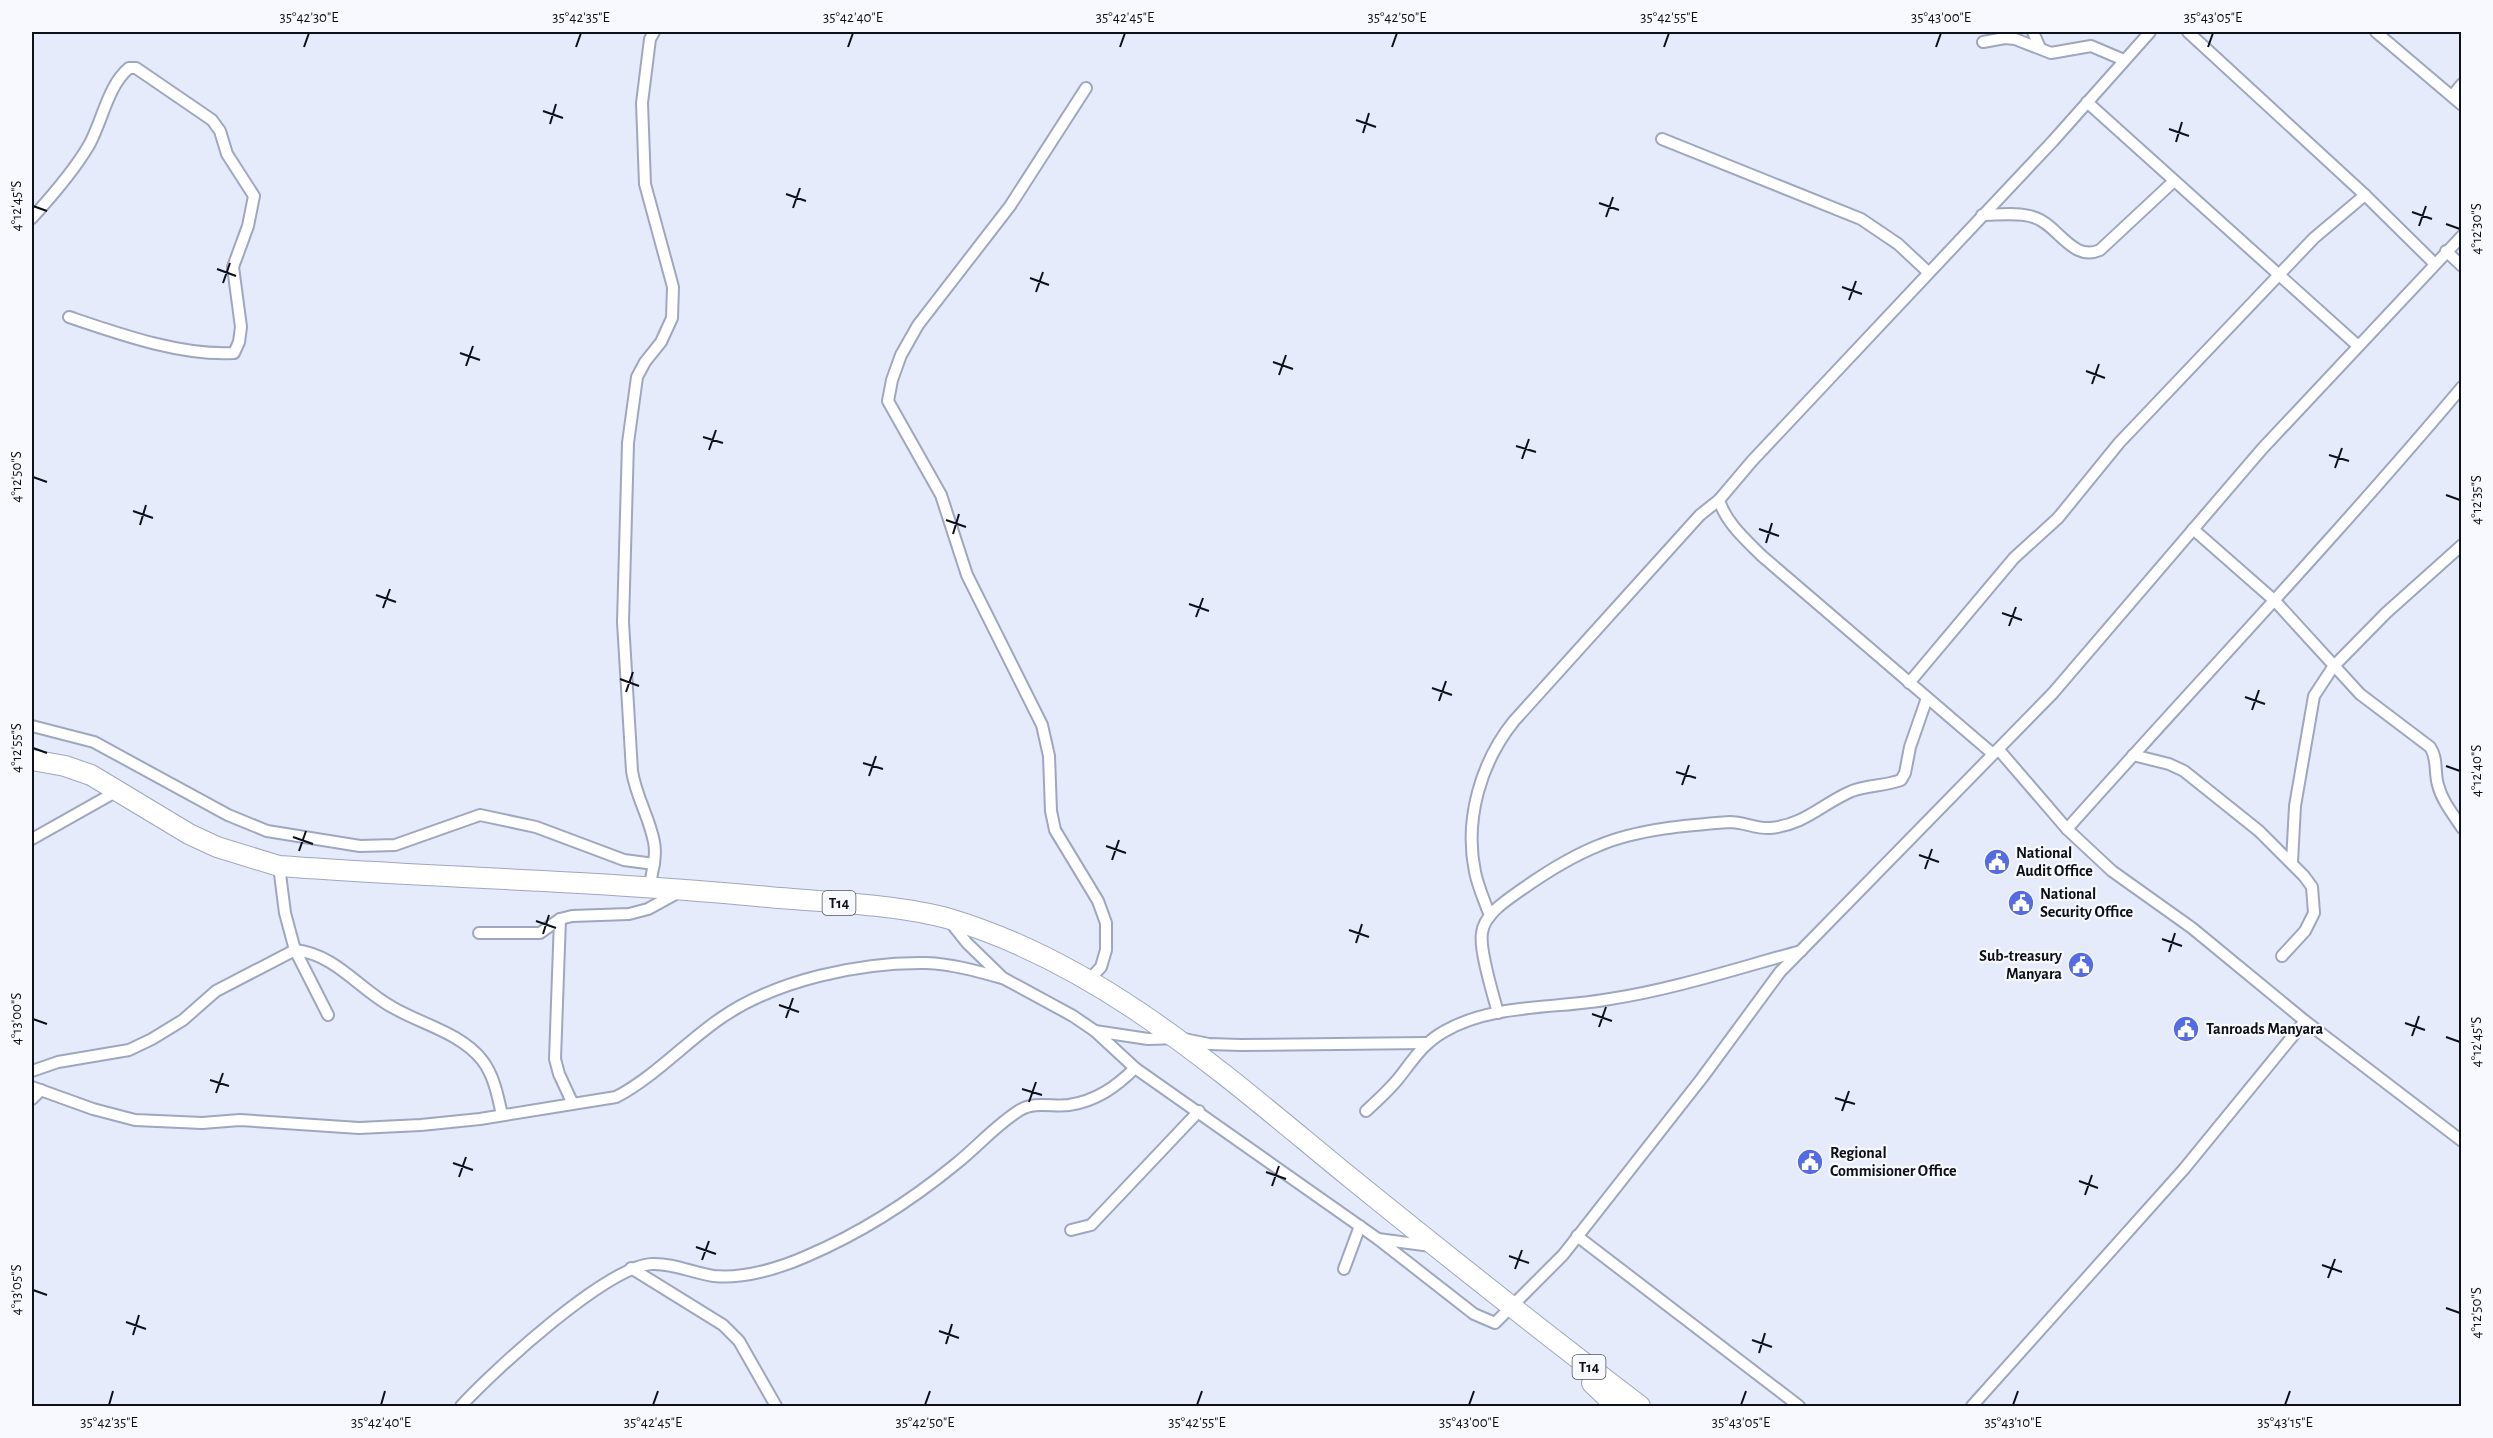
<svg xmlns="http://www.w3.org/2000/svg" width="2493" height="1438" font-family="'Alegreya Sans',sans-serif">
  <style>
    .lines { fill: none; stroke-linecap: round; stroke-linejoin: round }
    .street-casing { stroke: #9fa6bf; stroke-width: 14 }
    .highway-casing { stroke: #9fa6bf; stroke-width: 22 }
    .street { stroke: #fff; stroke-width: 10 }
    .highway { stroke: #fff; stroke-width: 20 }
    .ticks { fill: none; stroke: #0d1018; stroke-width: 2 }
    .labels { text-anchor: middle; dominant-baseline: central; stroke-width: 4.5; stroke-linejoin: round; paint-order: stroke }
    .shield { fill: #f7f9fe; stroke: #53565d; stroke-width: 1.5 }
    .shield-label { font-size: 15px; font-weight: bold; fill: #0d1018 }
    .poi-label { font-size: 16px; font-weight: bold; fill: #0d1018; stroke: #f7f9fe; text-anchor: start }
    .neatline { fill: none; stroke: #0d1018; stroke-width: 2 }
    .ticks-label { font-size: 15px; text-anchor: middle; fill: #0d1018 }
  </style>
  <rect width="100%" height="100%" fill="#e6ebfb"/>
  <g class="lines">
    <g class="street-casing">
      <g id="street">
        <path d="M2033 32 2040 48"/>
        <path d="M2188 32 2365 195 2434 263"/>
        <path d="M2376 32 2462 105"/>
        <path d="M1983 42 2005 38 2015 39 2051 53 2091 46 2124 60"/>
        <path d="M1086 88 1010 206 918 325 901 355 892 380 888 401 941 495 967 575 1042 725 1049 756 1051 811 1055 830 1098 901 1106 923V950L1101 967 1088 981"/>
        <path d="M2452 96 2462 84"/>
        <path d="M2087 102 2357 345"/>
        <path d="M1662 139 1861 219 1898 244 1928 272"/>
        <path d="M1982 215C1998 215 2019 212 2033 217 2057 223 2072 263 2100 250L2174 181"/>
        <path d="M32 218C52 196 74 171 89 145 102 122 108 85 129 68H136L212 120 220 131 227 154 254 196 248 226 233 267 241 327 239 342 234 353C181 356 119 334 69 317"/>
        <path d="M2446 251 2462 266"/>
        <path d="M2193 529 2275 601 2360 694 2430 747C2438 758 2434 772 2438 785 2442 801 2453 814 2462 828"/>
        <path d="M1909 683 2014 558 2058 518 2119 443 2314 238 2365 195"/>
        <path d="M32 726 94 742 228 815 267 831 360 846 395 845 480 815 536 827 624 860 654 864"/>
        <path d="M1999 750 2067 829 2112 871 2192 928 2305 1021 2462 1141"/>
        <path d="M1993 754 1762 556C1746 540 1726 523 1719 500L1752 461 2053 141 2150 32"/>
        <path d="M2133 755 2169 764 2184 771 2259 831 2304 876 2312 887 2314 913 2305 931 2282 956"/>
        <path d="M2067 829C2198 682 2334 539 2462 387"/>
        <path d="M32 839 119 790"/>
        <path d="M2292 862 2295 806 2314 696 2333 667 2386 613 2462 545"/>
        <path d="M279 866 285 913 295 950 328 1015"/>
        <path d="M649 888C652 873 657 856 654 842 649 816 636 797 632 771L623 622 628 443 637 377 645 362 661 342 672 318 673 287 645 184 642 103 650 39 654 32"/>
        <path d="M1490 916C1485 902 1478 887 1475 872 1464 819 1481 762 1514 721L1700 515 1719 500"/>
        <path d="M560 919 555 1059 559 1074 572 1102"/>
        <path d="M951 923 967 943 1003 978 1073 1016 1095 1031 1135 1068 1378 1239 1474 1314 1495 1323 1563 1255 1702 1078 1780 972 2053 693 2262 449 2462 236"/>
        <path d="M479 933H540L560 919 572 916 629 914 648 909 679 892"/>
        <path d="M1498 1013C1493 994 1479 950 1482 933 1484 914 1507 900 1521 890 1545 873 1572 856 1600 845 1638 829 1689 825 1730 822 1743 822 1757 829 1770 828 1805 825 1823 803 1852 791 1868 785 1885 786 1901 780L1905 773 1910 747 1927 698"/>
        <path d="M1095 1031 1148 1039 1179 1038 1209 1044 1241 1045 1426 1043"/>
        <path d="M32 1071 58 1062 129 1050 152 1039 183 1020 216 991 295 950C335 954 359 989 392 1007 421 1024 461 1033 482 1060 494 1075 498 1097 502 1115"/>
        <path d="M32 1087 93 1109 135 1120 202 1123 240 1120 359 1128 421 1125 480 1119 616 1097C653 1078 686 1042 721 1018 776 980 860 962 926 963 952 964 977 971 1002 978"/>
        <path d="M32 1099 41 1090"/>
        <path d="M1366 1111C1377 1101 1388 1091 1398 1079 1413 1060 1423 1043 1445 1031 1494 1003 1557 1009 1610 999 1675 989 1738 968 1801 951"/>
        <path d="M1071 1230 1091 1225 1199 1111"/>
        <path d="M1577 1236 1799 1406"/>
        <path d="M1378 1239 1431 1246"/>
        <path d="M631 1268 723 1325 739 1341 776 1406"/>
        <path d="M1344 1269 1360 1226"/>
        <path d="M461 1406C493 1371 607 1266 652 1264 673 1263 693 1273 714 1276 744 1279 780 1268 807 1256 861 1233 912 1200 957 1163 978 1146 996 1125 1020 1110 1034 1101 1053 1107 1069 1105 1096 1101 1116 1087 1135 1068"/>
        <path d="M1972 1406 2184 1169 2305 1021"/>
      </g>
    </g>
    <g class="highway-casing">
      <g id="highway">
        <path d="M32 760 65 766 91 775 189 834 217 847 279 866C442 878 605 881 768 897 823 902 898 904 950 919 1106 966 1228 1078 1352 1179 1447 1256 1543 1332 1640 1406"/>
        <path d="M1592 1383 1616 1406"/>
      </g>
    </g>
    <use href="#street" class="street"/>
    <use href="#highway" class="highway"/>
  </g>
  <path class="ticks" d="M304 47 309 33M576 47 581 33M848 47 853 33M1120 47 1125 33M1392 47 1397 33M1664 47 1669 33M1936 47 1941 33M2208 47 2213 33M543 111 563 118M1356 120 1376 127M550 124 556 104M2169 129 2189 136M1363 133 1369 113M2176 142 2182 122M786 194 806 201M1599 203 1619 210M33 206 47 211M793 208 800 188M2412 212 2432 219M1606 217 1613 197M2446 224 2460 229M2419 226 2426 206M217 269 236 276M1030 278 1049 285M223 283 230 263M1842 287 1862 294M1036 292 1043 272M1849 300 1856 281M460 353 480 360M1273 362 1293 369M466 366 473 346M2086 371 2105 378M1279 375 1286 355M2092 384 2099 364M703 437 723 443M1516 446 1536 452M709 450 716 430M2329 455 2349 461M1522 459 1529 439M2335 468 2342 448M33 477 47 482M2446 495 2460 500M133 511 153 518M946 520 966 527M140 525 146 505M1759 529 1779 536M953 534 959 514M1766 543 1772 523M376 595 396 602M1189 604 1209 611M383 608 390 589M2002 613 2022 620M1196 617 1203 598M2009 626 2016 607M620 679 639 686M1432 688 1452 695M626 692 633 672M2245 697 2265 704M1439 701 1446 681M2252 710 2259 690M33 748 47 753M863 763 883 769M2446 766 2460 771M1676 772 1696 778M869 776 876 756M1682 785 1689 765M293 837 313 844M1106 846 1126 853M299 851 306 831M1919 855 1939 862M1112 860 1119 840M1925 869 1932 849M536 921 556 928M1349 930 1369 937M543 934 549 915M2162 939 2182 946M1356 943 1362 924M2169 952 2175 933M779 1005 799 1012M1592 1014 1612 1021M786 1018 793 998M33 1019 47 1024M2405 1023 2425 1030M1599 1027 1606 1007M2412 1036 2419 1016M2446 1037 2460 1042M210 1080 229 1086M1022 1089 1042 1095M216 1093 223 1073M1835 1098 1855 1104M1029 1102 1036 1082M1842 1111 1849 1091M453 1163 473 1170M1266 1172 1286 1179M459 1177 466 1157M2079 1181 2098 1188M1272 1186 1279 1166M2085 1195 2092 1175M696 1247 716 1254M1509 1256 1529 1263M702 1260 709 1241M2322 1265 2342 1272M1515 1269 1522 1250M2328 1278 2335 1259M33 1290 47 1295M2446 1308 2460 1313M126 1322 146 1329M939 1331 959 1338M133 1335 139 1315M1752 1340 1772 1347M946 1344 952 1324M1759 1353 1765 1333M109 1405 113 1391M381 1405 385 1391M653 1405 658 1391M925 1405 930 1391M1197 1405 1202 1391M1469 1405 1474 1391M1741 1405 1746 1391M2013 1405 2018 1391M2285 1405 2290 1391"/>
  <defs>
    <g id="civic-disc" transform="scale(1.35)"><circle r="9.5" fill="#556be1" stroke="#f7f9fe"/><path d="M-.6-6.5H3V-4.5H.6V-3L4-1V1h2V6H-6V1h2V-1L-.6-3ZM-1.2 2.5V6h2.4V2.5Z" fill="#fff"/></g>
  </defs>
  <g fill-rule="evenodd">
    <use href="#civic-disc" x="1997" y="862"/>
    <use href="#civic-disc" x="2021" y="903"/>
    <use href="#civic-disc" x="2081" y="965"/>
    <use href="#civic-disc" x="2186" y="1029"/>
    <use href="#civic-disc" x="1810" y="1162"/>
  </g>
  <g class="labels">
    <g class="shield">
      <rect x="822.5" y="891" width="33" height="24" rx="4.5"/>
      <rect x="1572.5" y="1355" width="33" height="24" rx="4.5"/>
    </g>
    <g class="shield-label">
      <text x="839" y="903">T14</text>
      <text x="1589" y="1367">T14</text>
    </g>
    <g class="poi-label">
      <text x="2016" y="853">National<tspan x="2016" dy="18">Audit Office</tspan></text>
      <text x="2040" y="894">National<tspan x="2040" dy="18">Security Office</tspan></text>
      <text x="2062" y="956" text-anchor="end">Sub-treasury<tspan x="2062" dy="18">Manyara</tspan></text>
      <text x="2206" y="1029">Tanroads Manyara</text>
      <text x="1830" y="1153">Regional<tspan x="1830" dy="18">Commisioner Office</tspan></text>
    </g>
  </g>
  <rect width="2493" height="1438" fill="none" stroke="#f7f9fe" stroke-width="66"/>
  <rect x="33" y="33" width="2427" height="1372" class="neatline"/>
  <g class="ticks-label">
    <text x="309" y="22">35°42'30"E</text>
    <text x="581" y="22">35°42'35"E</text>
    <text x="853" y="22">35°42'40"E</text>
    <text x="1125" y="22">35°42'45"E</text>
    <text x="1397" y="22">35°42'50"E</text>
    <text x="1669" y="22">35°42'55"E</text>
    <text x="1941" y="22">35°43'00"E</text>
    <text x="2213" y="22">35°43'05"E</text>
    <text transform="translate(16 206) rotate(-90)" y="5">4°12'45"S</text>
    <text transform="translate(2476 229) rotate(-90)" y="5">4°12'30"S</text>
    <text transform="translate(16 477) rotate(-90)" y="5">4°12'50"S</text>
    <text transform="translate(2476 500) rotate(-90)" y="5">4°12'35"S</text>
    <text transform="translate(16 748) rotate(-90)" y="5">4°12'55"S</text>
    <text transform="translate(2476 771) rotate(-90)" y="5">4°12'40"S</text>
    <text transform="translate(16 1019) rotate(-90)" y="5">4°13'00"S</text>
    <text transform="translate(2476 1042) rotate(-90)" y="5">4°12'45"S</text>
    <text transform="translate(16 1290) rotate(-90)" y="5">4°13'05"S</text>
    <text transform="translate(2476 1313) rotate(-90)" y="5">4°12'50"S</text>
    <text x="109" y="1427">35°42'35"E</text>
    <text x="381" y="1427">35°42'40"E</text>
    <text x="653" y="1427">35°42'45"E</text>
    <text x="925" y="1427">35°42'50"E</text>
    <text x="1197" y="1427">35°42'55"E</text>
    <text x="1469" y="1427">35°43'00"E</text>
    <text x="1741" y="1427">35°43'05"E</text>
    <text x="2013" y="1427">35°43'10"E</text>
    <text x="2285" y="1427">35°43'15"E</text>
  </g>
</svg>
